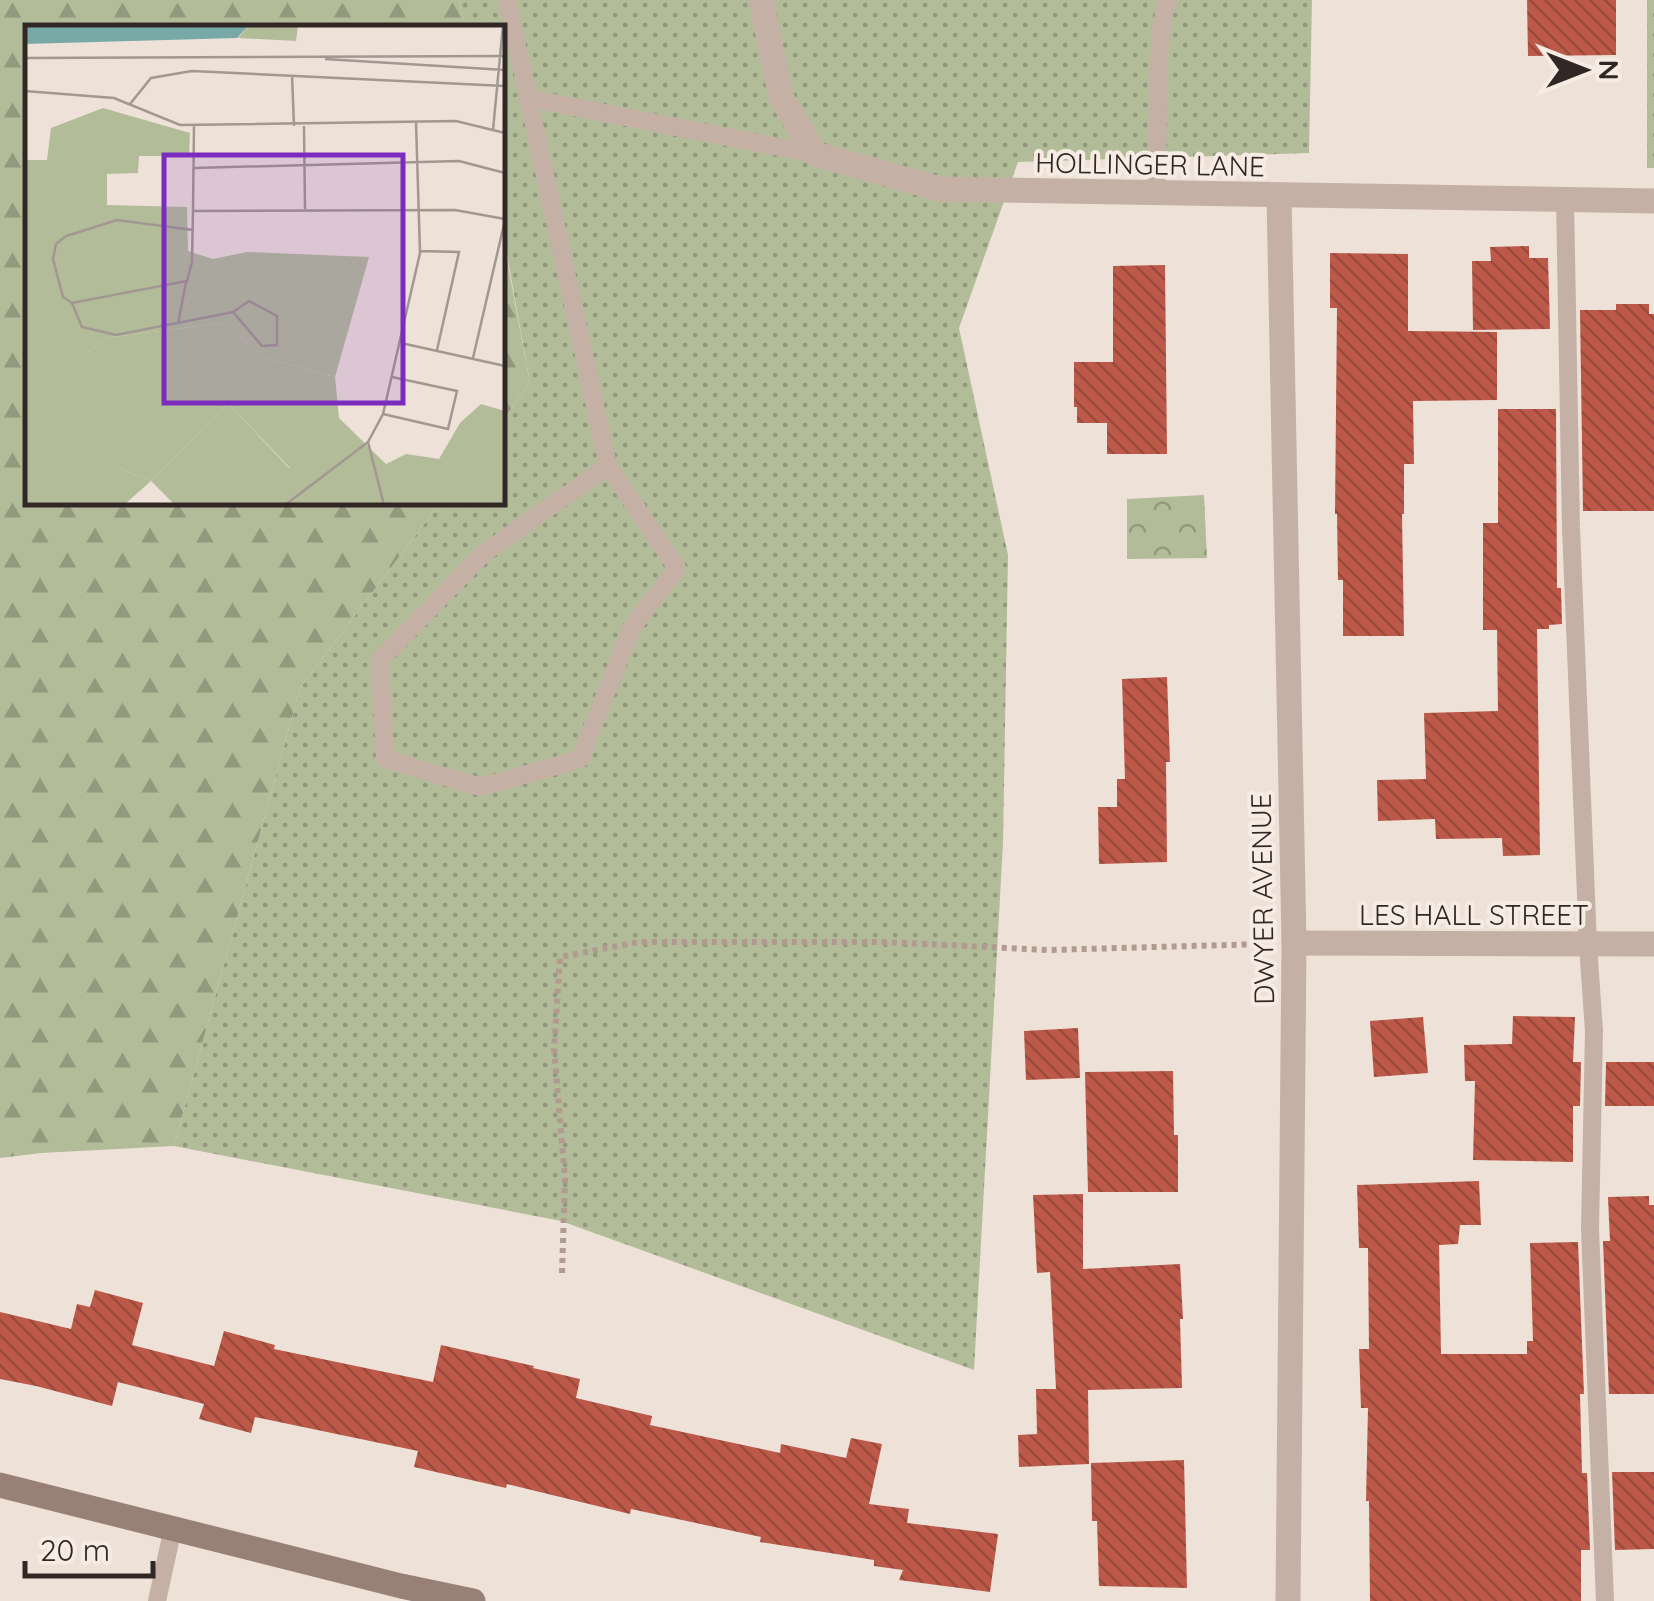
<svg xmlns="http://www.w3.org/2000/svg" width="1654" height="1601" font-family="Quicksand,sans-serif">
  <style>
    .grass { fill: url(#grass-dots) }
    .forest { fill: url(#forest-firs) }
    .park { fill: url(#park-crowns) }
    .building { fill: url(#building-back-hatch) }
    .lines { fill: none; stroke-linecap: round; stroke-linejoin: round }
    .path { stroke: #b19a8f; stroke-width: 6; stroke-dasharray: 5 5; stroke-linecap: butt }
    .lane { stroke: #c5b0a5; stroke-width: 18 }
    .street { stroke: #c5b0a5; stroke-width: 25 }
    .secondary { stroke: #988077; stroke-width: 25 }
    .labels { text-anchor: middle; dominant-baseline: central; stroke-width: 8; stroke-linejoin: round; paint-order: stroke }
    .street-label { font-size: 28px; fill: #312826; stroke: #f7ece3 }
    .inset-road { fill: none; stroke: #a29791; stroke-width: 2.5 }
    .view { fill: #7b2cbf; fill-opacity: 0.15; stroke: #7b2cbf; stroke-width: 5 }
    .inset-edge { fill: none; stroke: #312826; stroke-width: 5 }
  </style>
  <defs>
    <pattern id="grass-dots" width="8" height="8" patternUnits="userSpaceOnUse" patternTransform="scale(2.5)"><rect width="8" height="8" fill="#b3bc99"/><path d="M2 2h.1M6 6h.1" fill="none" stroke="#92997d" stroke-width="1.8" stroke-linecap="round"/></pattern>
    <pattern id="forest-firs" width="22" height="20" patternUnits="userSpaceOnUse" patternTransform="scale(2.5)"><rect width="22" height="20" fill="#b3bc99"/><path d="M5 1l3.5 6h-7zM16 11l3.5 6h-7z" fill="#92997d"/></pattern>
    <pattern id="park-crowns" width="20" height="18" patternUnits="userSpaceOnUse" patternTransform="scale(2.5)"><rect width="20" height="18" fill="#b3bc99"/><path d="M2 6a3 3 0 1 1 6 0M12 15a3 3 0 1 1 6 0" fill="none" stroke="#92997d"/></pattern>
    <pattern id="building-back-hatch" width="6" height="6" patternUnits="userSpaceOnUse" patternTransform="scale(2.5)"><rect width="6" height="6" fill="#bc5948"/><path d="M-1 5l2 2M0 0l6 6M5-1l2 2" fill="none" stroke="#994a3c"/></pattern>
  </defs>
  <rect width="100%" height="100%" fill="#eee1d8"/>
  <g class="grass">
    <path d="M459 0H1312L1309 153 1018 162 959 328 1008 555 1003 843 974 1370 561 1221 174 1146 300 688 440 503 502 502 503 420 530 383 503 233 502 28 464 27Z"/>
    <rect x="1647" y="0" width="7" height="168"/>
  </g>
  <g class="forest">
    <path d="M0 0H459L464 27 28 28V502L440 503 300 688 174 1146 41 1153 0 1158Z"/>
    <path d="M502 233 530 383 503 420H502Z"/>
  </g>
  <path class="park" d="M1204 495 1207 558 1127 559V499Z"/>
  <g class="building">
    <path d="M1527 0H1616V55L1528 56Z"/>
    <path d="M1529 246V258H1548L1550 329 1473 330 1472 261H1491L1490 247Z"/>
    <path d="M1330 253 1408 254V331L1497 332V400L1413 401 1414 464H1404V514H1402L1404 636H1343V580H1338L1337 514H1335L1337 308H1330Z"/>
    <path d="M1165 265 1167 454H1107V423H1077V407H1074V362H1113V266Z"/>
    <path d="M1616 304H1649V314H1654V511H1583L1580 310H1616Z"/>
    <path d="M1498 409H1556L1557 588H1561L1562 624 1549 625V629H1537L1540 855 1503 856 1502 838 1436 839 1435 819 1378 821 1377 780 1426 779 1424 713 1498 711 1497 630H1483V523H1498Z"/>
    <path d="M1167 677 1170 762H1166L1167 862 1099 864 1098 807H1117V779H1125L1122 679Z"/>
    <path d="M1513 1016 1575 1017 1573 1062H1581L1580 1106H1573V1162L1473 1160 1475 1081H1465L1464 1045 1512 1044Z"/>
    <path d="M1423 1017 1428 1073 1374 1077 1370 1021Z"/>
    <path d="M1078 1028 1080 1078 1026 1080 1024 1031Z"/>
    <path d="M1606 1062H1654V1106H1605Z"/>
    <path d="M1173 1071 1174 1135H1178V1192H1088L1085 1072Z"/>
    <path d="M1479 1181 1481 1225H1460L1458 1244 1439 1245 1441 1354H1527V1341H1533L1530 1243 1578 1242 1584 1394H1580L1582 1473H1587L1590 1550H1581V1601H1370L1369 1501H1366L1368 1408H1361L1359 1349H1369L1368 1248H1359L1357 1185Z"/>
    <path d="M1083 1194V1269L1180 1264 1183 1319H1180L1182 1388 1088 1390 1089 1464 1019 1467 1018 1435 1037 1434 1036 1389H1056L1050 1272 1037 1273 1033 1195Z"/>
    <path d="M1649 1196V1205H1654V1394H1609L1603 1241H1610L1608 1197Z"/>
    <path d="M95 1290 143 1303 132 1345 214 1366 224 1331 275 1345 274 1349 433 1382 441 1345 534 1366 533 1368 580 1379 576 1398 652 1416 650 1425 780 1453 781 1444 846 1458 851 1438 882 1444 869 1504 909 1509 907 1523 998 1534 990 1592 899 1580 903 1570 874 1566V1560L760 1542 761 1537 631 1509 630 1514 507 1484 506 1488 414 1467 418 1451 255 1417 251 1433 199 1419 204 1404 118 1382 112 1406 36 1386 0 1379V1312L71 1329 77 1304 90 1307Z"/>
    <path d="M1184 1460 1187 1588 1099 1586 1097 1521H1092L1091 1463Z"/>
    <path d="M1612 1472H1654V1549L1615 1550Z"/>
  </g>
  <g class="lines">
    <path class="path" d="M562 1273 565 1179 554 1049 560 957 638 942H884L1049 950 1263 944"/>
    <g class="lane">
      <path d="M507 0 608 466 677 568 631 629 580 759 481 787 385 759 380 660 484 553 608 466"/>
      <path d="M528 98 815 154"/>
      <path d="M1156 194 1160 34 1167 0"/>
      <path d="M1565 200 1571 528 1588 945 1594 1031 1590 1229 1605 1601"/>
      <path d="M157 1601 173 1528"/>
    </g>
    <g class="street">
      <path d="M761 0 781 97 815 154 940 189 1654 201"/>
      <path d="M1279 196 1294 943 1288 1601"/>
      <path d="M1294 943 1654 944"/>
    </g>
    <path class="secondary" d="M0 1485 401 1586 473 1601"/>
  </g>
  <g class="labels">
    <g class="street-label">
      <text transform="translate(1150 164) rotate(1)">HOLLINGER LANE</text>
      <text transform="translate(1262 899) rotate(-91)">DWYER AVENUE</text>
      <text x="1474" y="914">LES HALL STREET</text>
    </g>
  </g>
  <g transform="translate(25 25)">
    <rect width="480" height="480" fill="#eee1d8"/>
    <path d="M78 83 165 108 164 131H114L113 148 82 149V180L162 182 163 226 188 234 222 227 344 232 310 352 242 333 196 298 81 313 59 330 98 445 126 456 99 480H0V135H22L26 103Z" fill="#b3bc99"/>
    <path d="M224 0H273L271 16 213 13ZM196 298 242 333 310 352 314 393 361 439 381 429 414 434 435 398 456 379 480 386V480H231L265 443 203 378 126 456 98 445 74 393 59 330 81 313Z" fill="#b3bc99"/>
    <path d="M203 378 265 444 231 480H150L126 456Z" fill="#b3bc99"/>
    <path d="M0 0H224L212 13 0 19Z" fill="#79a9a6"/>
    <path class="inset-road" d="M0 33 480 31M300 34 480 45M267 50 269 101M0 66 89 73 155 100 431 96 480 108M105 79 126 53 167 46 480 61M279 101 280 184M468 105 478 0M169 143 434 136 480 148M168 186 430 185 480 194M168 205 92 195 41 211 31 219 28 234 38 272 47 278 162 256 167 237 168 186 169 101M395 226 434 227 412 325M47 278 57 302 91 310 208 287 237 321 252 320V291L224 276 208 287M153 299 161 257M376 318 480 341M448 333 480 195M358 389 423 404 432 366 367 352M343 417 359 480M260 480 343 417 358 389 395 228 391 97"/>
    <path class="view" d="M139 130H378V378H139Z"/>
    <rect width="480" height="480" class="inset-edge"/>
  </g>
  <g transform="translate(1584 70) rotate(90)" stroke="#f7ece3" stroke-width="8" paint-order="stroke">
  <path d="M0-8L18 38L0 25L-18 38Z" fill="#312826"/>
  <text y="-15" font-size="28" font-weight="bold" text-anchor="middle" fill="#312826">N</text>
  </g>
  <path d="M25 1561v15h128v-15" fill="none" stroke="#312826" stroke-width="5"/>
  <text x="40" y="1561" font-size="30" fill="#312826" stroke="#f7ece3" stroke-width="8" paint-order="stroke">20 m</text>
</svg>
